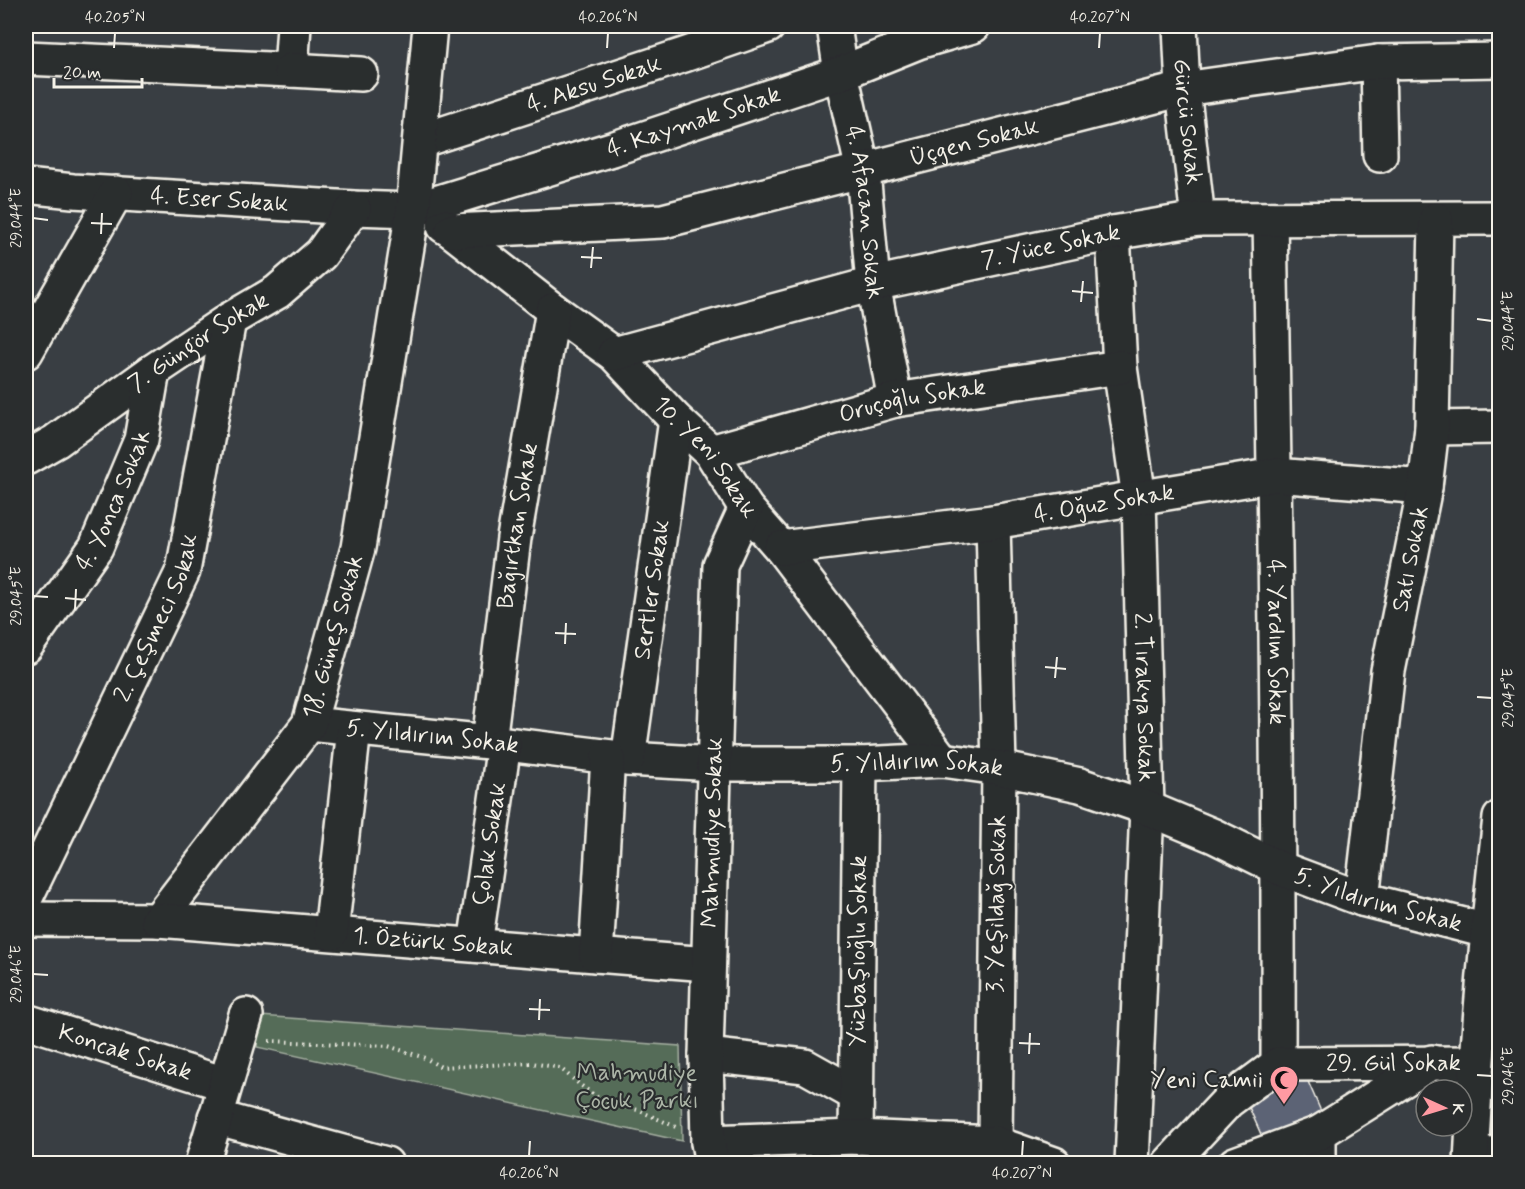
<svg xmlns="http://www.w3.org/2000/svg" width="1525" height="1189" font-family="Mynerve,sans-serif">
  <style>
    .green { fill: #556c58; stroke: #a4aea0; stroke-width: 1.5 }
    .building { fill: #5c6475; stroke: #f4f1e8; stroke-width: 1.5 }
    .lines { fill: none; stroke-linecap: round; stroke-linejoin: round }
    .street-casing { stroke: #f4f1e8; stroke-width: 38 }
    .path { stroke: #f4f1e8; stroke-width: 4; stroke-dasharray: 1.5 4.5; stroke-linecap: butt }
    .street { stroke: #2a2d2e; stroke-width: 33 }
    .ticks { fill: none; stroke: #f4f1e8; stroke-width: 2 }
    .labels { text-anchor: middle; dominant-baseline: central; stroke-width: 4.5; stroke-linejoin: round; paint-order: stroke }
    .street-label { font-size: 24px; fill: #f4f1e8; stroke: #2a2d2e }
    .park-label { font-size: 24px; fill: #acb5a7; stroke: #2a2d2e }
    .poi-label { font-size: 24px; fill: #f4f1e8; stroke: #2a2d2e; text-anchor: end }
    .neatline { fill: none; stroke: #f4f1e8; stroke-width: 2 }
    .ticks-label { font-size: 15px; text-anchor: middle; fill: #f4f1e8 }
  </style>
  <rect width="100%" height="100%" fill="#393e43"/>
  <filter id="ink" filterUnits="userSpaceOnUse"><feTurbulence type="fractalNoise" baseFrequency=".0167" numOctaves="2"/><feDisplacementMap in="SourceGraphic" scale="12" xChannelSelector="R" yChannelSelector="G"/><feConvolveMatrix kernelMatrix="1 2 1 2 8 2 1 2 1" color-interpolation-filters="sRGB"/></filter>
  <g filter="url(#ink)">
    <path class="green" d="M260 1016 680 1046 682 1141 257 1047Z"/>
    <path class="building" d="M1303 1070 1323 1116 1264 1141 1244 1096Z"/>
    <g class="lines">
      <g class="street-casing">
        <g id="street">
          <path id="s1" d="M834 26 841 73 863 171 873 284 895 400"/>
          <path id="s2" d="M1180 26 1183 89 1198 219"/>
          <path d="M26 58 291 70 294 26"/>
          <path d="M1378 62 1380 155"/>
          <path d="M291 70 361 74"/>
          <path id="s3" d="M420 141 684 55 768 26"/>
          <path id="s4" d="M26 186 73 191 354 208 413 210 615 148 841 73 918 42 973 26"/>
          <path id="s5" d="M1270 219C1275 501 1279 782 1278 1064"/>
          <path id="s6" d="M444 226 452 231 553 310 614 354 676 420 711 452 746 508 781 548 942 760"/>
          <path id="s7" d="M452 231 663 221 1183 89 1378 62 1500 60"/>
          <path id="s8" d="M1113 233 1120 367 1139 498 1147 808 1132 1164"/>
          <path d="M26 352 116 193"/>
          <path id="s9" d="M614 354 873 284 1113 233 1198 219 1500 218"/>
          <path d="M1432 428 1500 427"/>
          <path id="s10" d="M711 452 895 400 1120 367"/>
          <path id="s11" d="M26 458 56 441 153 371 229 320 277 292 321 254 354 208"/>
          <path d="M993 522 999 768 995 1143"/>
          <path id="s12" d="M781 548 993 522 1275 475 1425 487"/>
          <path id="s13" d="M26 646 96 547 141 440 153 371"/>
          <path id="s14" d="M309 724 489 742 628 759 715 764H860L942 760 999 768 1080 785 1147 808 1214 836 1279 868 1362 899 1487 931 1500 930"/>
          <path id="s15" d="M489 742 514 538 553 310"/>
          <path id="s16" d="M628 759 676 420"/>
          <path id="s17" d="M26 897 183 571 229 320"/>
          <path id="s18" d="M1362 899 1388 671 1425 487 1432 428 1436 219"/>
          <path id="s19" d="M26 919 158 920 309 724 358 548 413 210 430 26"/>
          <path id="s20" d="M158 920 708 964"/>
          <path d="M331 933 354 729"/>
          <path id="s21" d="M475 945 504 744"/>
          <path d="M596 955 608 757"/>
          <path id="s22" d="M26 1021 225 1084"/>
          <path d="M706 1055 805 1066 855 1094"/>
          <path d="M215 1117 386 1164"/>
          <path d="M1319 1133V1164"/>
          <path id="s23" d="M856 1137 860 764"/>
          <path d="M708 1142 856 1137 995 1143 1054 1164"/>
          <path d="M1472 1156 1500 1153"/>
          <path d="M202 1164 246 1015"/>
          <path id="s24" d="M712 1164 708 1142 706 1055 720 565 746 508"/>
          <path id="s25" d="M1169 1164 1228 1101 1278 1064 1476 1063"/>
          <path d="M1235 1164 1319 1133 1432 1062"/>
          <path d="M1471 1164C1476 1048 1487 933 1500 818"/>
        </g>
      </g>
      <path class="path" d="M269 1041 388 1046 425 1058 441 1067 532 1063 560 1068 579 1084 604 1102 638 1110 678 1128"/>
      <use href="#street" class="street"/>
    </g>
  </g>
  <path class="ticks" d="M114 48 115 33M607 48 608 33M1099 48 1100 33M33 218 48 220M91 223 112 224M101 234 102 213M581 257 602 258M591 268 593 247M1072 291 1093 293M1081 302 1083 281M1477 319 1492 321M33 596 48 597M65 598 86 600M75 610 76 589M555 633 576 634M565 644 566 623M1045 667 1066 669M1055 678 1057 657M1477 697 1492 698M33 974 48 975M529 1009 550 1010M539 1020 540 999M1019 1043 1040 1044M1029 1054 1030 1033M1477 1075 1492 1076M529 1156 530 1141M1022 1156 1023 1141"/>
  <defs>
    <g id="mosque-pin" transform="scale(1.5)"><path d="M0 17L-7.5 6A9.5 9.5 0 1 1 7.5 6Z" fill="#ff9aa2" stroke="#2a2d2e"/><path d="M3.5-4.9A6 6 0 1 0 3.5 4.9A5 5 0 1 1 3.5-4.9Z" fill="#111"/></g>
  </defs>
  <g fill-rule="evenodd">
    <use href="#mosque-pin" x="1284" y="1080"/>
  </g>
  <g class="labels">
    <g class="street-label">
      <text stroke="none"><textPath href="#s3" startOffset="183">4. Aksu Sokak</textPath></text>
      <text stroke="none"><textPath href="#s4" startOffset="682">4. Kaymak Sokak</textPath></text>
      <text stroke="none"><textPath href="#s2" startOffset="96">Gürcü Sokak</textPath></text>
      <text stroke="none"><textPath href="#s7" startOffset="532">Üçgen Sokak</textPath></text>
      <text stroke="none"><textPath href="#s4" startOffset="194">4. Eser Sokak</textPath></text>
      <text stroke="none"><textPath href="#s1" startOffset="189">4. Afacan Sokak</textPath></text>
      <text stroke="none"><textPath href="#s9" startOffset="450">7. Yüce Sokak</textPath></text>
      <text stroke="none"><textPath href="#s11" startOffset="208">7. Güngör Sokak</textPath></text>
      <text stroke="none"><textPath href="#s10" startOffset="208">Oruçoğlu Sokak</textPath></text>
      <text stroke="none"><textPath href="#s6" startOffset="351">10. Yeni Sokak</textPath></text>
      <text stroke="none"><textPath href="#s13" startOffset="171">4. Yonca Sokak</textPath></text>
      <text stroke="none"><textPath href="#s12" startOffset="326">4. Oğuz Sokak</textPath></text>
      <text stroke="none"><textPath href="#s15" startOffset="218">Bağırtkan Sokak</textPath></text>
      <text stroke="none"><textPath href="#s18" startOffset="344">Satı Sokak</textPath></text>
      <text stroke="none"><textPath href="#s16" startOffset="171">Sertler Sokak</textPath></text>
      <text stroke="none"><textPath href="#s17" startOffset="309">2. Çeşmeci Sokak</textPath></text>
      <text stroke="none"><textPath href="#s19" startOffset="470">18. Güneş Sokak</textPath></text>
      <text stroke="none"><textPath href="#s5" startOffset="423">4. Yardım Sokak</textPath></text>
      <text stroke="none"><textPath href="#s8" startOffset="466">2. Tırakya Sokak</textPath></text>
      <text stroke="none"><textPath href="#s14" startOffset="124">5. Yıldırım Sokak</textPath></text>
      <text stroke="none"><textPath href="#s14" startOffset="610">5. Yıldırım Sokak</textPath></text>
      <text stroke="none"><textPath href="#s24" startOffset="332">Mahmudiye Sokak</textPath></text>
      <text stroke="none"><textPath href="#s21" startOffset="102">Çolak Sokak</textPath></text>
      <text stroke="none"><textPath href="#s14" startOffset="1096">5. Yıldırım Sokak</textPath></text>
      <text transform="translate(997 904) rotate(-89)">3. Yeşildağ Sokak</text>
      <text stroke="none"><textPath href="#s20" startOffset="276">1. Öztürk Sokak</textPath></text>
      <text stroke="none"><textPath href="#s23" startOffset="186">Yüzbaşıoğlu Sokak</textPath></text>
      <text stroke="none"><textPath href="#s22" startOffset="104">Koncak Sokak</textPath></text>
      <text stroke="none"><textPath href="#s25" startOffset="264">29. Gül Sokak</textPath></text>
    </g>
    <g class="park-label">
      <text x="637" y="1073">Mahmudiye<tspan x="637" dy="28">Çocuk Parkı</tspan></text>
    </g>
    <g class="poi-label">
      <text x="1263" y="1080">Yeni Camii</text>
    </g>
  </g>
  <rect width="1525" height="1189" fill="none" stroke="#2a2d2e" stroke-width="66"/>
  <g transform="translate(1444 1108) rotate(94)"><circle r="28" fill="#2a2d2e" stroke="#7b7b78" stroke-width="1.5"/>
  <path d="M0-4.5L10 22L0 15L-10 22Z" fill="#ff9aa2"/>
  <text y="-9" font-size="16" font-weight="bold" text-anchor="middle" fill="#f4f1e8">K</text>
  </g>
  <path d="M54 78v9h88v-9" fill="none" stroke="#f4f1e8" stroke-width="3"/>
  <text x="63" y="78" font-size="18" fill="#f4f1e8" stroke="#2a2d2e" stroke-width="4.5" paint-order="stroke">20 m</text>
  <rect x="33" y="33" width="1459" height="1123" class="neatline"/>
  <g class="ticks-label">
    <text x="115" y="22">40.205°N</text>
    <text x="608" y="22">40.206°N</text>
    <text x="1100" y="22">40.207°N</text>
    <text transform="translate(16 218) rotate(-90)" y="5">29.044°E</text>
    <text transform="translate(1508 321) rotate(-90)" y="5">29.044°E</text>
    <text transform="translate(16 596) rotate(-90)" y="5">29.045°E</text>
    <text transform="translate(1508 698) rotate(-90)" y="5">29.045°E</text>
    <text transform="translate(16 974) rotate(-90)" y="5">29.046°E</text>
    <text transform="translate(1508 1076) rotate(-90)" y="5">29.046°E</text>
    <text x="529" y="1178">40.206°N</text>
    <text x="1022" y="1178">40.207°N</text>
  </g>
</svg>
